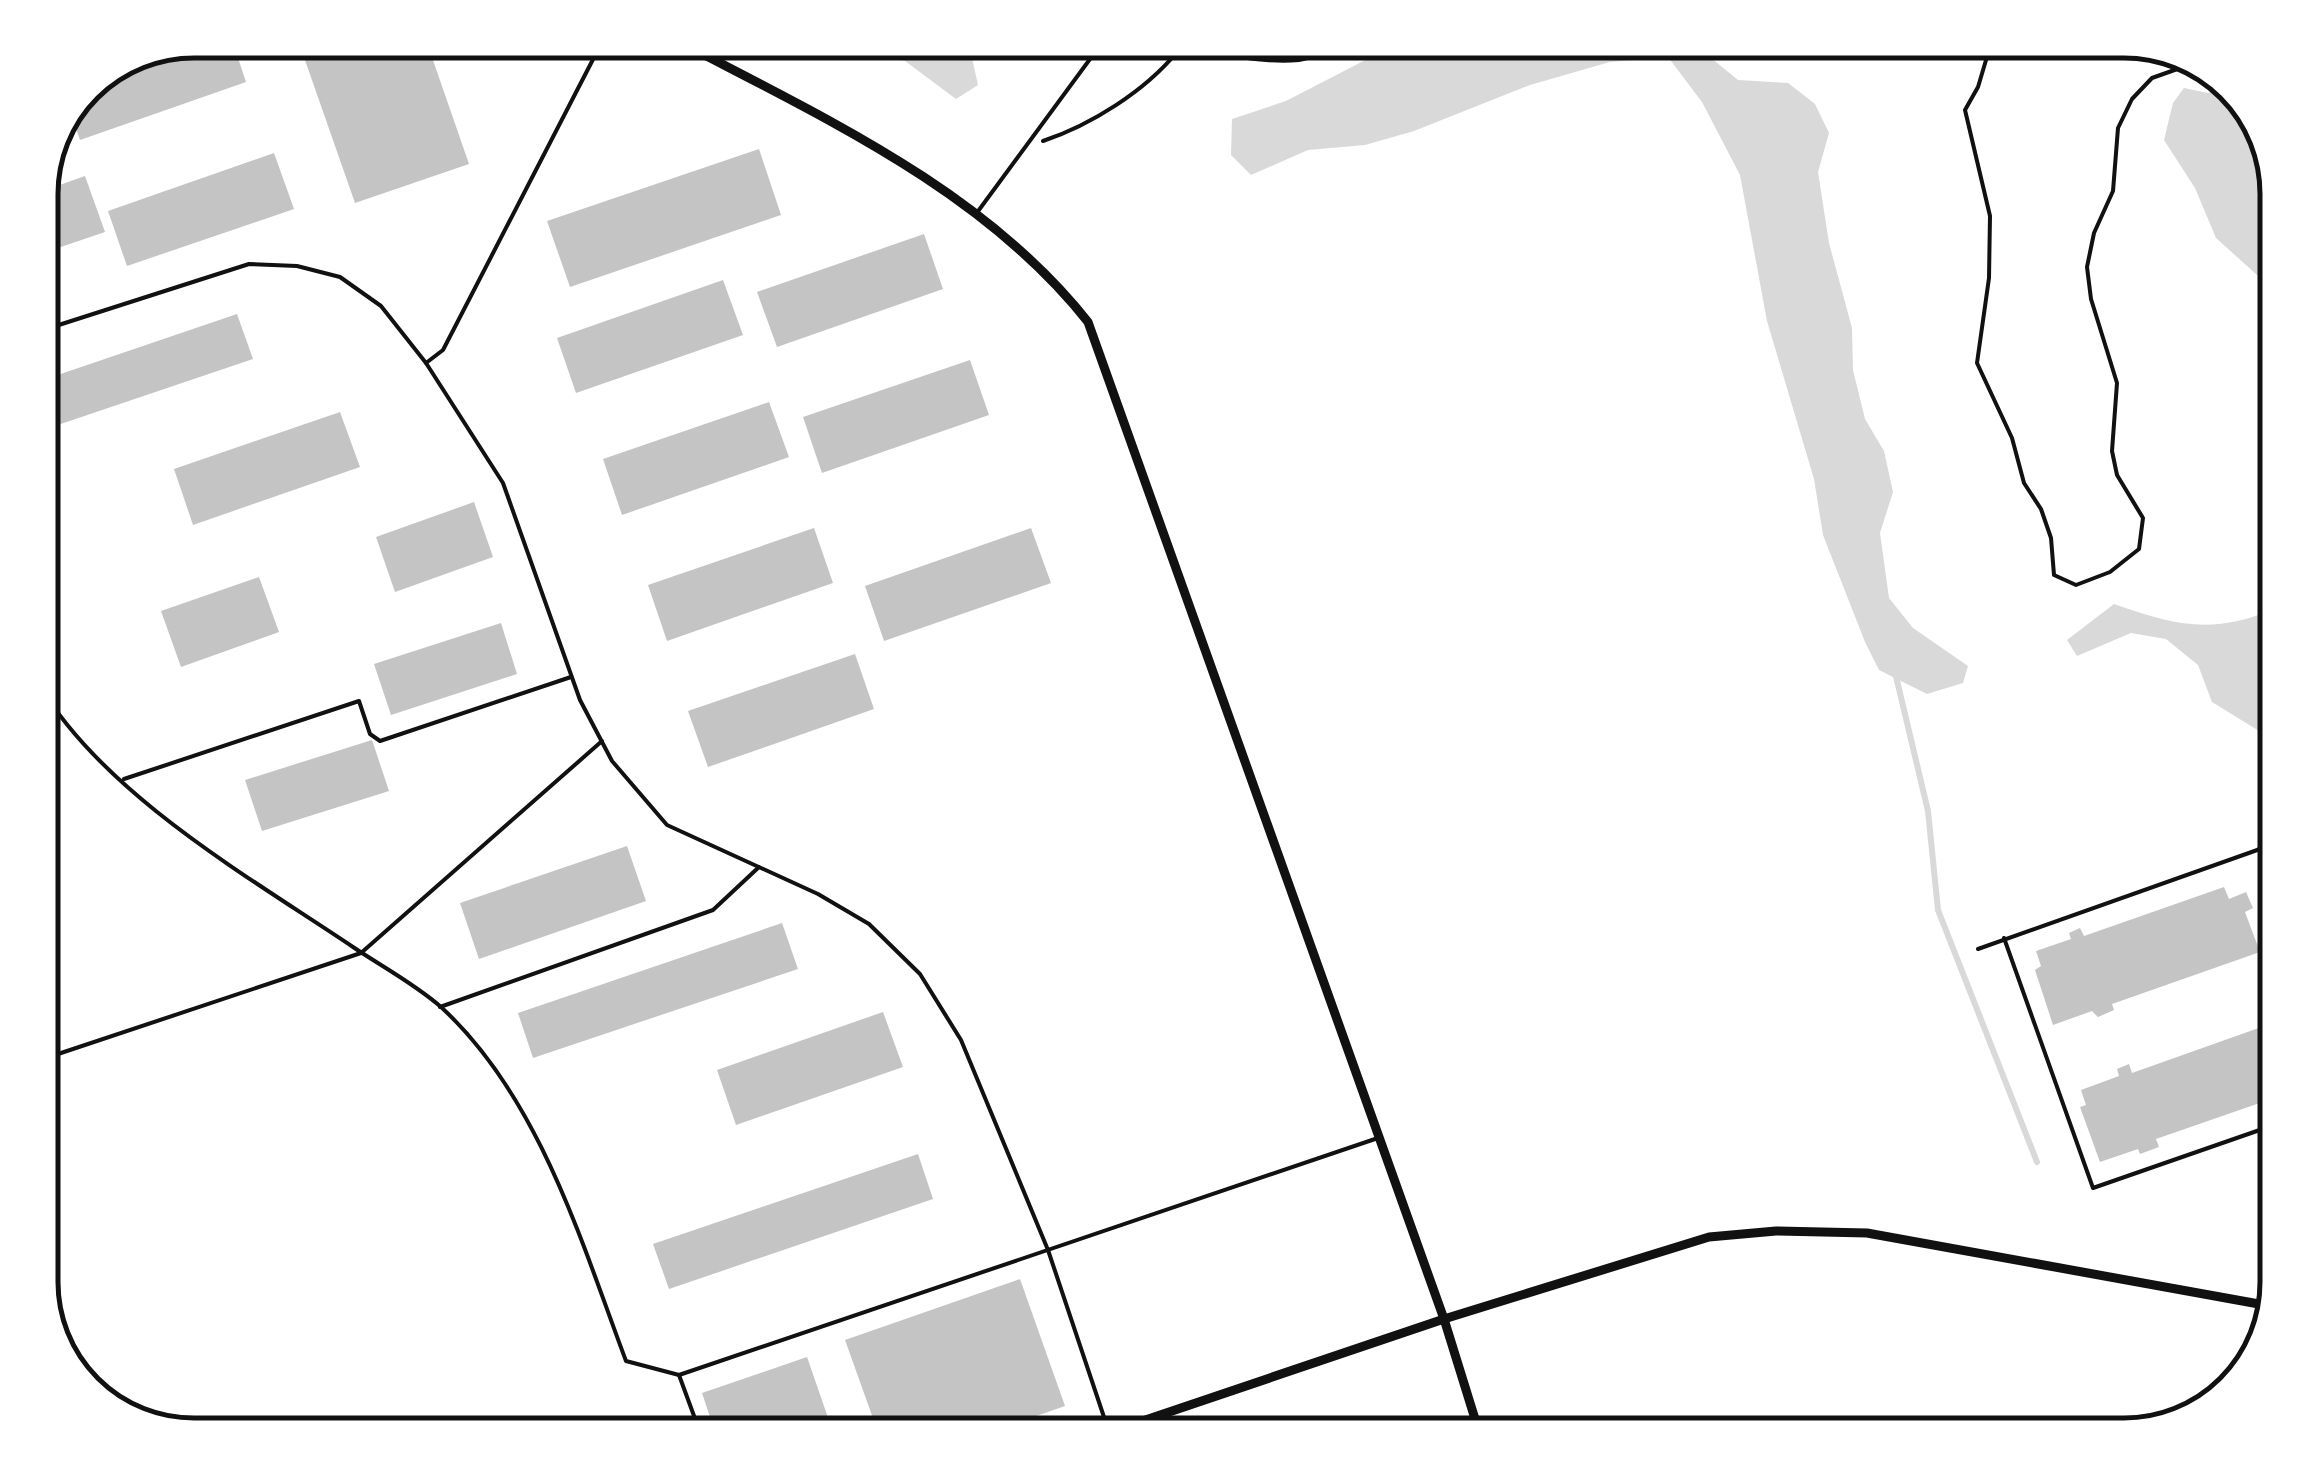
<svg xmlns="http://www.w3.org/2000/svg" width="2317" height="1475" font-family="Karla,sans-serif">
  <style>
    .water { fill: #d9d9d9 }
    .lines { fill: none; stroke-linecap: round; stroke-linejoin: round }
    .stream { stroke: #d9d9d9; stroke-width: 6 }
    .building { fill: #c4c4c4 }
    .path { stroke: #111; stroke-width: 4 }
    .service { stroke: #111; stroke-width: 4 }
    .minor { stroke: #111; stroke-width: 9 }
    .rim { fill: none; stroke: #111; stroke-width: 5 }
  </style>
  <rect width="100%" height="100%" fill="#fff"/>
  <g class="water">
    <path d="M851 40H968L978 85 956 99 905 61 855 46Z"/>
    <path d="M1404 40H1689L1738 80 1788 83 1815 104 1829 133 1818 172 1829 243 1852 328 1853 370 1865 419 1884 451 1893 492 1880 533 1889 598 1913 628 1968 666 1963 683 1927 694 1879 670 1865 642 1823 535 1814 479 1767 321 1740 175 1702 102 1668 57 1610 62 1530 85 1414 131 1365 145 1308 150 1251 175 1231 155 1232 119 1286 101Z"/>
    <path d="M2227 85 2257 117 2277 184V293L2216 238 2195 188 2164 140 2173 103 2184 88 2208 93Z"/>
    <path d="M2114 604C2177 626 2213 635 2277 608V742L2212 702 2198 665 2166 639 2131 633 2077 656 2067 640Z"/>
  </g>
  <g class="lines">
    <path class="stream" d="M1895 672 1928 811 1938 910 2037 1162"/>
  </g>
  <g class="building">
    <path d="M194 40H232L246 82 80 140 71 115 85 85Z"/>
    <path d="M298 40H426L469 164 355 203Z"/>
    <path d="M759 149 781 215 570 287 547 221Z"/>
    <path d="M274 153 294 209 127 266 108 211Z"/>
    <path d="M85 176 105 232 40 254V192Z"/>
    <path d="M924 234 943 289 777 347 757 292Z"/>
    <path d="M723 280 743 335 576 393 557 338Z"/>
    <path d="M237 314 253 359 40 431V381Z"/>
    <path d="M970 360 989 415 822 473 803 417Z"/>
    <path d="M769 402 789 457 622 515 603 459Z"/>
    <path d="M340 412 360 467 193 525 174 469Z"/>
    <path d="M474 502 493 557 395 592 376 537Z"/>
    <path d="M814 528 833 583 667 641 648 585Z"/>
    <path d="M1031 528 1051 583 884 641 865 586Z"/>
    <path d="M259 577 279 632 181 667 161 611Z"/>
    <path d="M501 623 517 674 391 715 374 664Z"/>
    <path d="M855 654 874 709 708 767 688 711Z"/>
    <path d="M372 740 389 791 262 831 245 780Z"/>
    <path d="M627 846 646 901 479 959 460 903Z"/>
    <path d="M2224 887 2229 899 2246 892 2253 908 2245 912 2260 952 2112 1004 2114 1010 2098 1017 2092 1011 2053 1025 2035 970 2041 966 2036 951 2071 939 2069 933 2080 928 2084 936Z"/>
    <path d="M782 923 798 969 533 1058 518 1013Z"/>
    <path d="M883 1012 903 1067 736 1125 717 1070Z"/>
    <path d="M2270 1024 2277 1036V1097L2156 1139 2159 1147 2140 1154 2138 1149 2100 1162 2080 1107 2086 1105 2081 1090 2119 1076 2117 1069 2129 1064 2132 1073Z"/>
    <path d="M918 1154 933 1199 669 1289 653 1244Z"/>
    <path d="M1020 1279 1065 1406 982 1435H879L845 1340Z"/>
    <path d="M807 1357 834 1435H716L702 1393Z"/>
  </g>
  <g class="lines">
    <g class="path">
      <path d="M1992 40 1978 87 1965 110 1990 216 1989 278 1977 363 2012 438 2024 483 2041 509 2051 538 2054 575 2076 585 2110 572 2139 549 2143 518 2117 475 2112 451 2117 383 2091 299 2087 267 2094 233 2113 191 2118 128 2132 99 2152 78 2197 62"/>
      <path d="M1043 141C1091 125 1145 91 1177 52 1218 50 1257 64 1299 60 1316 58 1336 47 1352 40"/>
    </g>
    <g class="service">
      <path d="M976 214 1104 40"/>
      <path d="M40 331 249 264 297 266 340 277 381 306 426 363 503 483 580 700 612 761 667 825 818 894 869 924 920 974 961 1040 1048 1250 1109 1432"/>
      <path d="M426 363 443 350 603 40"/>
      <path d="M40 686C105 795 249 877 353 947 381 966 415 984 441 1007 539 1097 581 1241 626 1361L679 1375 1378 1138"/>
      <path d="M124 779 359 701 370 734 380 741 571 677"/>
      <path d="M2259 849 2277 900"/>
      <path d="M2004 938 2093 1188 2277 1124"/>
      <path d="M1978 949 2277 843"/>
      <path d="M440 1007 713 910 759 867"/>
      <path d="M40 1060 361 953 602 741"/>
      <path d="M679 1375 701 1435"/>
    </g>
    <g class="minor">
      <path d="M676 40C822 117 984 190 1088 322L1444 1319 1480 1435"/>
      <path d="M1101 1435 1444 1319 1709 1237 1776 1231 1867 1233 2270 1306"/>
    </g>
  </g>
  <path d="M0 0H2317V1475H0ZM194 58H2124A136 136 0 0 1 2260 194V1282A136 136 0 0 1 2124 1418H194A136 136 0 0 1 58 1282V194A136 136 0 0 1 194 58Z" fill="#fff" fill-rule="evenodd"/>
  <path class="rim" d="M194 58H2124A136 136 0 0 1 2260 194V1282A136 136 0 0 1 2124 1418H194A136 136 0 0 1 58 1282V194A136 136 0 0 1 194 58Z"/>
</svg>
